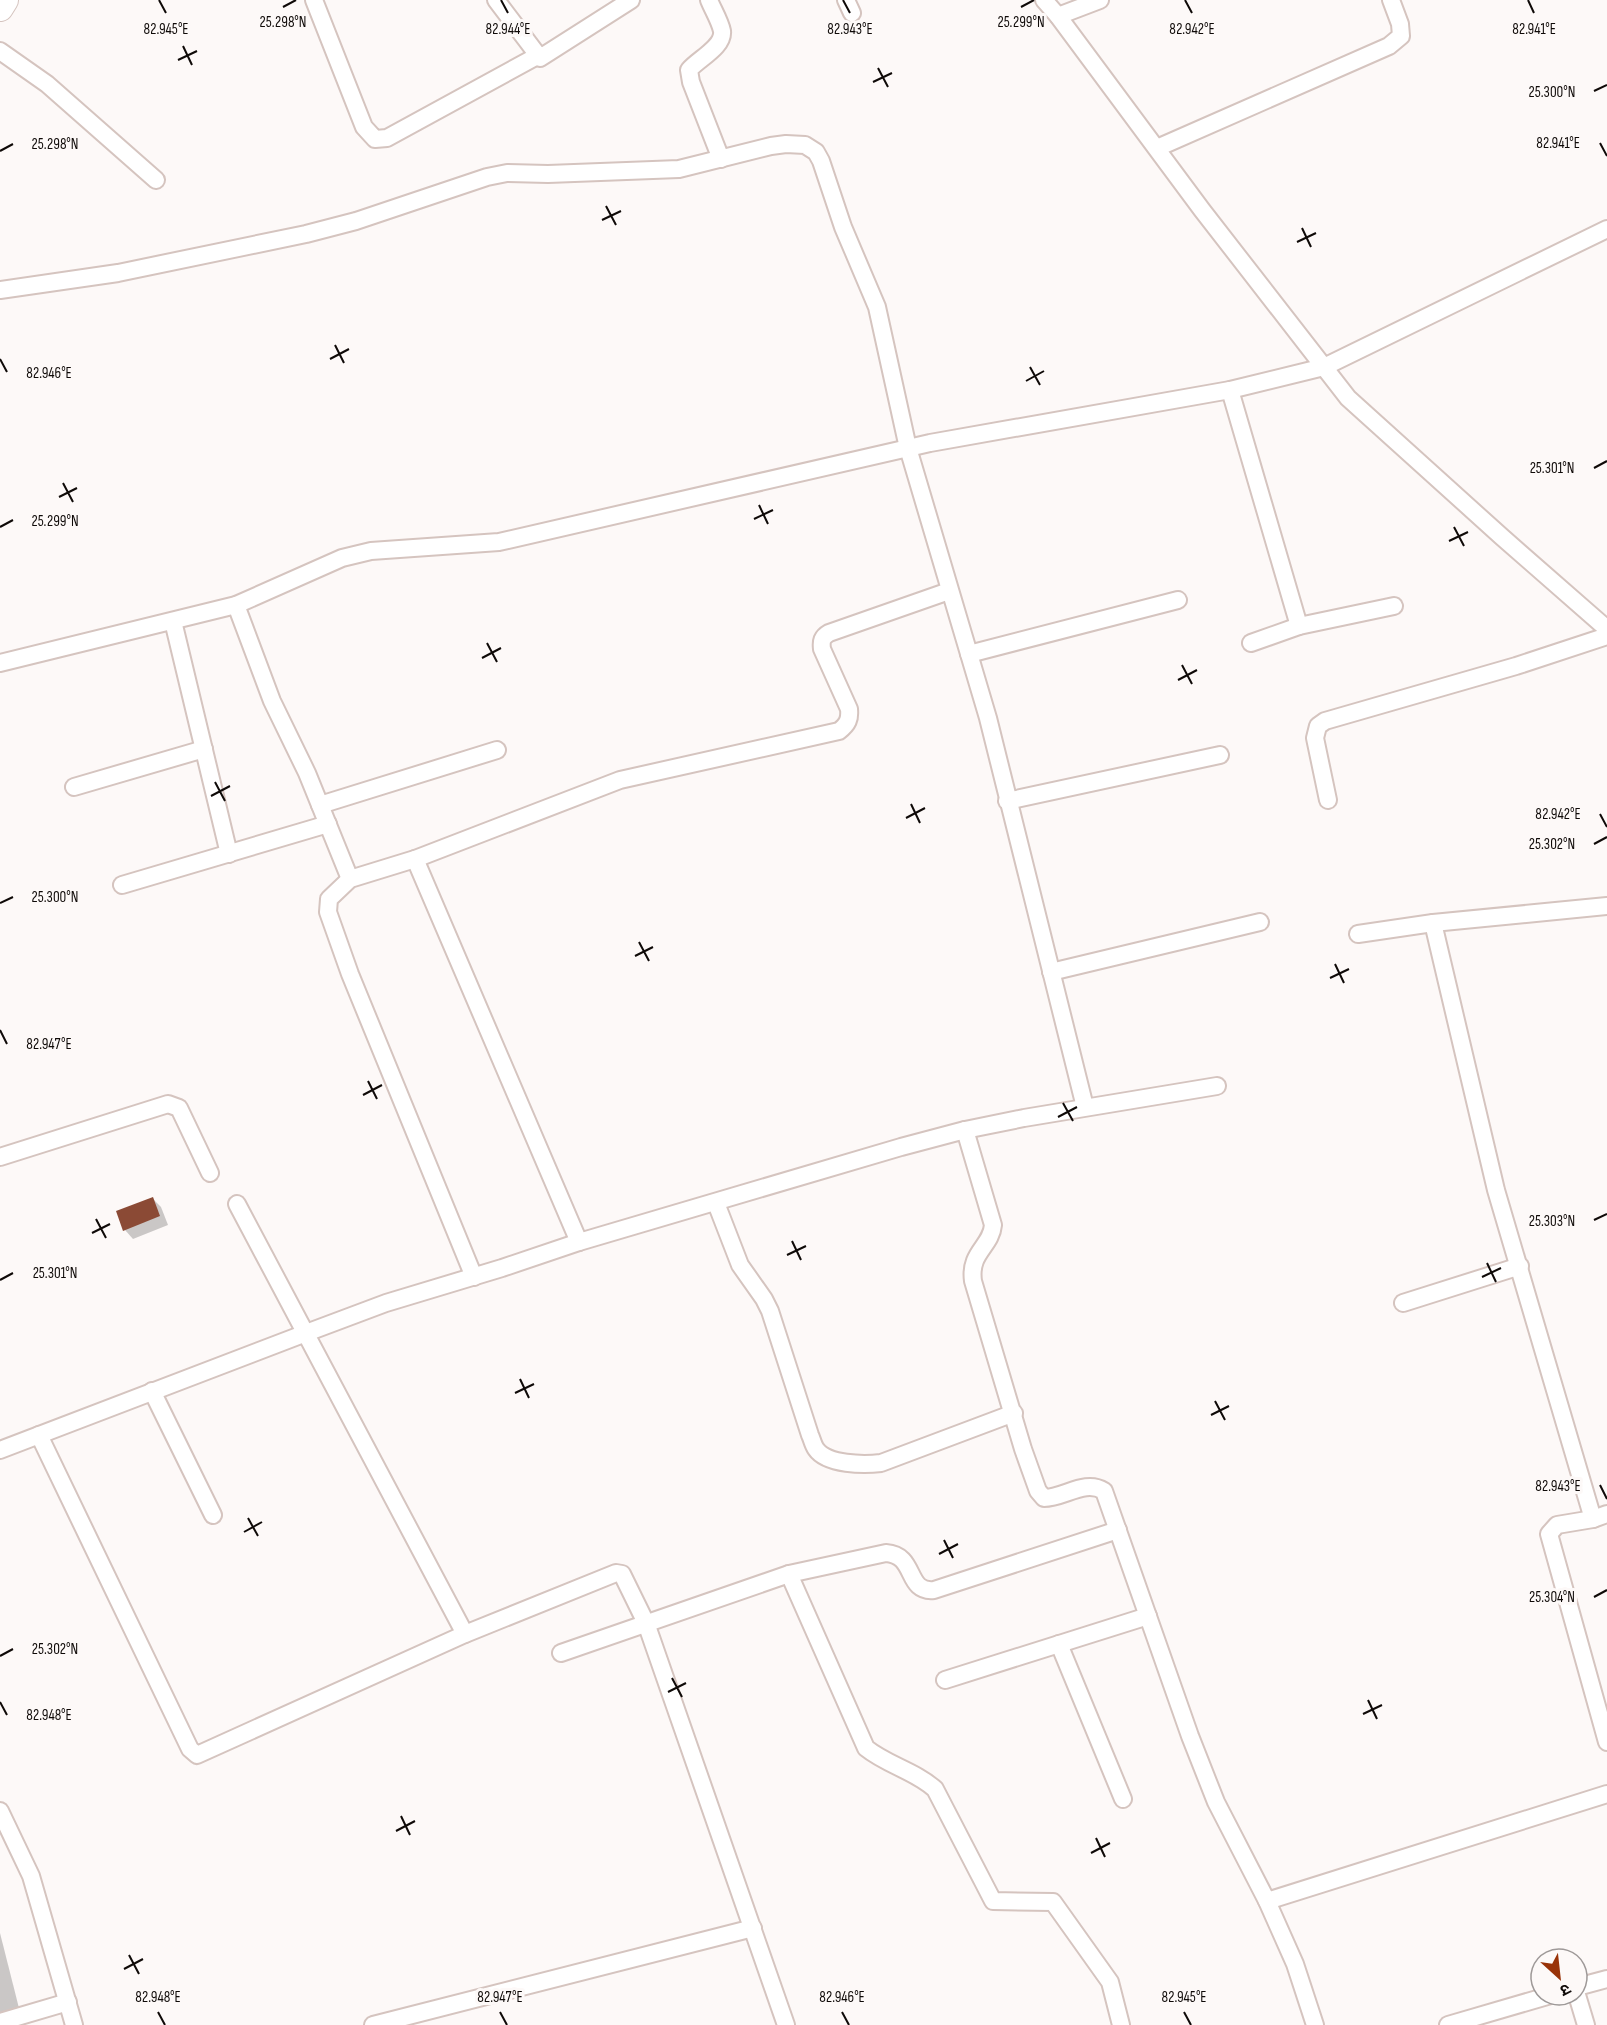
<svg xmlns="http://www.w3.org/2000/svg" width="1607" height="2025" font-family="'Sofia Sans Condensed','Noto Sans Devanagari',sans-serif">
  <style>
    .shadow { fill: #0003 }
    .building { fill: #8b4a35 }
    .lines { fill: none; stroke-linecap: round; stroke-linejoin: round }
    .minor-casing { stroke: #d5c4bf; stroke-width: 20 }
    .primary-casing { stroke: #d5c4bf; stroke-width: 28 }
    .minor { stroke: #fff; stroke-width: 16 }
    .primary { stroke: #fff; stroke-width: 26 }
    .ticks { fill: none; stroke: #0f0a08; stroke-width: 2 }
    .ticks-label { font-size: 15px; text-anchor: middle; fill: #0f0a08; stroke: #fdf9f8; stroke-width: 6; stroke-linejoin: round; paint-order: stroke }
  </style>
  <rect width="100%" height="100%" fill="#fdf9f8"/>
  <g class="shadow">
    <path d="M152 1198 161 1207 168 1225 133 1239 125 1230Z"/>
    <path d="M0 1933 21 2016 0 2022Z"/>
  </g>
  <path class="building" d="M153 1197 160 1216 123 1231 116 1211Z"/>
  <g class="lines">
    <g class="minor-casing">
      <g id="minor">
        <path d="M314 0 364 127 375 139 387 138 539 55"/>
        <path d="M496 0 540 58 631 0"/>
        <path d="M709 0C713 10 720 21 722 31 724 47 698 59 689 70L691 82 721 159"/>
        <path d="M846 0 852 13"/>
        <path d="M1044 0 1058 16 1202 210 1348 398 1502 537 1607 629"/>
        <path d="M1058 16 1100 0"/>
        <path d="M0 51 47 84 156 180"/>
        <path d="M1157 148 1389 46 1401 36 1400 24 1391 0"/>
        <path d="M0 290 118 273 306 234 356 221 487 177 507 173 548 174 679 169 771 146 786 144 805 145 816 152 821 161 843 227 877 307 908 448 988 718 1085 1107"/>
        <path d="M1230 390 1299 626"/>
        <path d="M236 605 272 701 307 773 350 879"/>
        <path d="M173 621 229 854"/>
        <path d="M1251 643 1299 626 1394 606"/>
        <path d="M969 654 1178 600"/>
        <path d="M0 663 236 605 342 558 371 551 499 542 930 443 1230 390 1324 367 1607 229"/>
        <path d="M74 787 204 749"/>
        <path d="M1328 800 1315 738 1318 726 1325 721 1516 666 1607 636"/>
        <path d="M1007 801 1220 755"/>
        <path d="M320 805 497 750"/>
        <path d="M415 859 579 1242"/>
        <path d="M122 885 328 824"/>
        <path d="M1433 923 1496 1190 1593 1519"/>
        <path d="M1358 934 1433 923 1607 906"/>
        <path d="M1051 972 1260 922"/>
        <path d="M965 1130 993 1225C991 1247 969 1252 973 1281L1023 1449 1038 1491 1044 1498C1064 1498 1085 1479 1104 1491L1190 1736 1216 1802 1267 1901 1295 1964 1315 2025"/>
        <path d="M0 1157 168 1104 179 1108 210 1173"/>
        <path d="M716 1203 740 1265 764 1299 770 1311 810 1435C812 1439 813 1445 816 1449 827 1465 864 1465 881 1463L1014 1413"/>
        <path d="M237 1204 465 1634"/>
        <path d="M474 1277 350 974 328 912 329 899 350 879 415 859 620 780 839 731C848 724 850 719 849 709L822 649C821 641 822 637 829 633L949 591"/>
        <path d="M1403 1303 1520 1266"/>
        <path d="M152 1391 213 1515"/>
        <path d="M39 1435 190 1749 197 1755 465 1634 616 1573 622 1574 646 1623 786 2025"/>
        <path d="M0 1450 306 1333 386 1303 502 1268 579 1242 901 1147 965 1130 1024 1118 1217 1086"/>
        <path d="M1607 1514 1593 1519 1557 1525 1549 1534 1607 1742"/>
        <path d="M789 1574 866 1748C887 1765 915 1771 935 1789L993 1901 1053 1902 1110 1982 1121 2025"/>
        <path d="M1059 1644 1123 1799"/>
        <path d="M561 1653 789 1574 886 1553C917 1555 905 1593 934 1590L1118 1530"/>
        <path d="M945 1680 1148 1616"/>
        <path d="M0 1811 31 1876 74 2025"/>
        <path d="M1267 1901 1607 1794"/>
        <path d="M1577 1987 1607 1979"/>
        <path d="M1577 1995 1586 2025"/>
        <path d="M0 2022 68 2002"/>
        <path d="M373 2025 753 1928"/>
        <path d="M1448 2025 1551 1995"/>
      </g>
    </g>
    <g class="primary-casing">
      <path id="primary" d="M0 8 5 0"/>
    </g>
    <use href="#minor" class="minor"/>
    <use href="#primary" class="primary"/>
  </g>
  <path class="ticks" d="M159 0 166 13M501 0 508 13M843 0 850 13M1185 0 1192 13M1528 0 1534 13M283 7 296 0M1021 7 1034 0M183 46 192 65M178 60 197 51M878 68 888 87M873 82 892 73M1594 91 1607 85M1600 143 1607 156M0 151 13 144M606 206 616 225M602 220 621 211M1302 228 1311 247M1297 242 1316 233M335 345 344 363M0 359 7 372M330 359 349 349M1030 367 1040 385M1026 381 1044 371M1594 468 1607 461M63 483 73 502M59 497 77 488M759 505 768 524M754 519 773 510M0 527 13 520M1454 527 1464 546M1449 541 1468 532M487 643 497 662M482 658 501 648M1182 665 1192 684M1178 680 1197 670M215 782 225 801M211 796 230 786M911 804 920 823M1600 814 1607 827M906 818 925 808M1594 844 1607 837M0 903 13 897M639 942 649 961M635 956 653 947M1335 964 1344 983M1330 978 1349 969M0 1030 7 1044M368 1081 377 1099M363 1095 382 1085M1063 1103 1073 1121M1058 1117 1077 1107M96 1219 106 1238M1594 1220 1607 1214M92 1233 110 1224M792 1241 801 1260M787 1255 806 1246M1487 1263 1496 1282M1482 1277 1501 1268M0 1280 13 1273M520 1379 529 1398M515 1393 534 1384M1215 1401 1225 1420M1211 1415 1229 1406M1600 1485 1607 1499M248 1518 258 1536M244 1532 262 1522M944 1540 953 1558M939 1554 958 1544M1594 1597 1607 1590M0 1656 13 1649M672 1678 682 1697M668 1692 686 1683M1368 1700 1377 1719M0 1702 7 1715M1363 1714 1382 1705M401 1816 410 1835M396 1831 415 1821M1096 1838 1105 1857M1091 1853 1110 1843M129 1955 139 1974M124 1969 143 1959M158 2012 165 2025M500 2012 507 2025M842 2012 849 2025M1184 2012 1191 2025"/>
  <g class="ticks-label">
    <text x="1021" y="27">25.299°N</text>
    <text x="283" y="27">25.298°N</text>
    <text x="166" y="34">82.945°E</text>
    <text x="508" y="34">82.944°E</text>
    <text x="850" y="34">82.943°E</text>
    <text x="1192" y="34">82.942°E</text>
    <text x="1534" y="34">82.941°E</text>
    <text x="1552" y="97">25.300°N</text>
    <text x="1558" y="148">82.941°E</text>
    <text x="55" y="149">25.298°N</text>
    <text x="49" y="378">82.946°E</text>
    <text x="1552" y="473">25.301°N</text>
    <text x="55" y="526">25.299°N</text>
    <text x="1558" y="819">82.942°E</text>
    <text x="1552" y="849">25.302°N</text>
    <text x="55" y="902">25.300°N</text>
    <text x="49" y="1049">82.947°E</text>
    <text x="1552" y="1226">25.303°N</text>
    <text x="55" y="1278">25.301°N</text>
    <text x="1558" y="1491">82.943°E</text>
    <text x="1552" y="1602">25.304°N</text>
    <text x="55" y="1654">25.302°N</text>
    <text x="49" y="1720">82.948°E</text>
    <text x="158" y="2002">82.948°E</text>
    <text x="500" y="2002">82.947°E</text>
    <text x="842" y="2002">82.946°E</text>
    <text x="1184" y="2002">82.945°E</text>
  </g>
  <g transform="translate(1559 1977) rotate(153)"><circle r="28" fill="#fdf9f8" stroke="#9e9998" stroke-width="1.5"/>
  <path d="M0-4.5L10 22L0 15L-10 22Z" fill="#993308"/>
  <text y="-9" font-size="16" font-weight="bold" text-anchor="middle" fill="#0f0a08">उ</text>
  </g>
</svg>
